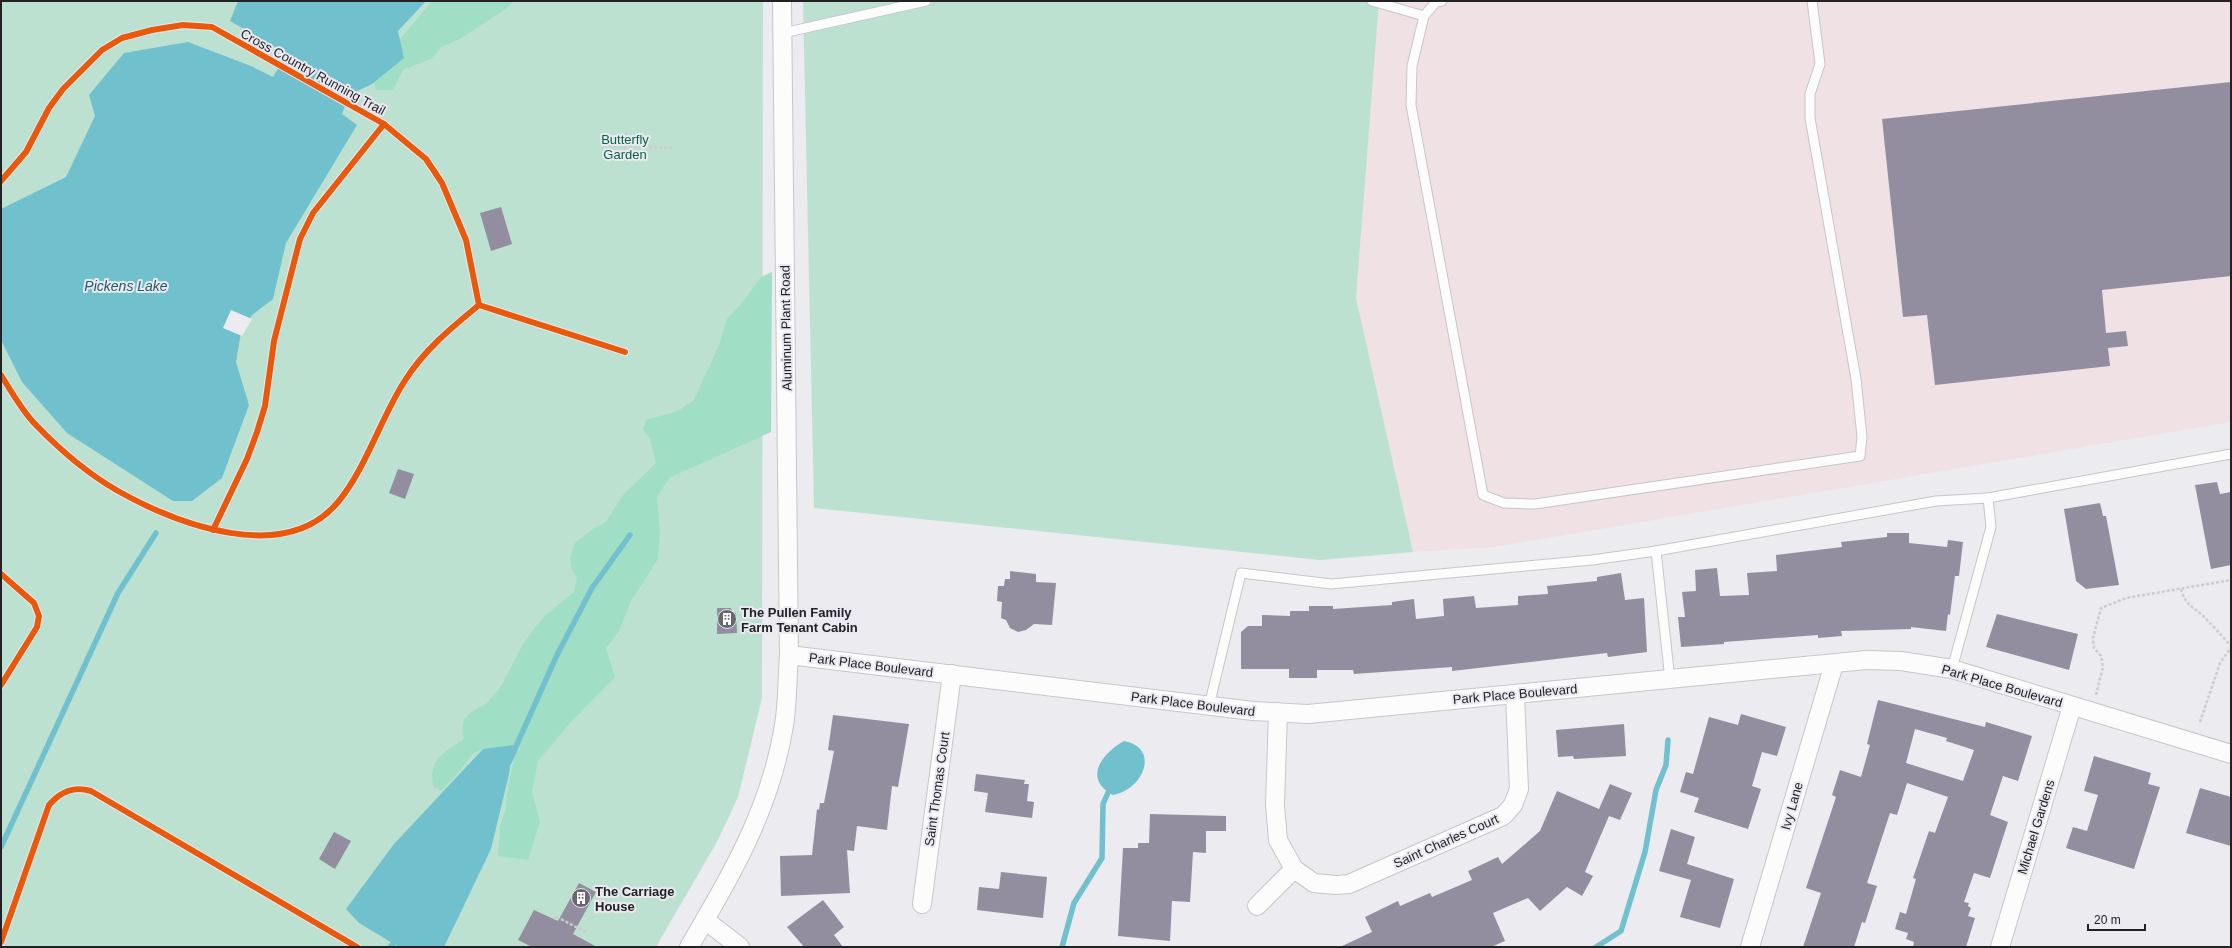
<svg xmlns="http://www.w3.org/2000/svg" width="2232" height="948" font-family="Arial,sans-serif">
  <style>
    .industrial { fill: #f0e1e5 }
    .green { fill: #bce1d1 }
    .forest { fill: #a0dfc6 }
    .water { fill: #70c0ce }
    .pier { fill: #ebebf0 }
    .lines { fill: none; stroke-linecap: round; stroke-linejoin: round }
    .stream { stroke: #70c0ce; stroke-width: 5.5 }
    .building { fill: #928ea0; fill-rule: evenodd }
    .lane-casing { stroke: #c6c6ca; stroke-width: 11 }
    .street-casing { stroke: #c6c6ca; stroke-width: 20 }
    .path { stroke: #cccccd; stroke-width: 2.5; stroke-dasharray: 3 2; stroke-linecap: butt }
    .lane { stroke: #fcfcfd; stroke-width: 9 }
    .street { stroke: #fcfcfd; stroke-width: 18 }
    .cycleway-casing { stroke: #eae9f2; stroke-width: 8 }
    .cycleway { stroke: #e8590c; stroke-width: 6 }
    .labels { text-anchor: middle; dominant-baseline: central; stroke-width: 4; stroke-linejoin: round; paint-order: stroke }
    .street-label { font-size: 13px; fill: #222225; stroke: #eae9f2 }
    .park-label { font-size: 13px; fill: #096546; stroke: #eae9f2 }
    .poi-label { font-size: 13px; font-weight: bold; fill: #222225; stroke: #eae9f2; text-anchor: start }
    .water-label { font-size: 14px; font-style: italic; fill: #1e5b66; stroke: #eae9f2 }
  </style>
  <rect width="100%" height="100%" fill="#ebebf0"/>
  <path class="industrial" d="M1379 1H2231V422L1495 547 1413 552 1356 298Z"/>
  <g class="green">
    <path d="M1 1H763L762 698 738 797 718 840 656 947H1Z"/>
    <path d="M803 1H1379L1356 298 1413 552 1320 560 814 508Z"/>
  </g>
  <g class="forest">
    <path d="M432 1H514L507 8 460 39 441 47 431 59 403 70 393 90H376L373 77 396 44Z"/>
    <path d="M772 272 771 432 669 478 657 497 660 530 658 559 631 601 619 631 606 648 615 677 570 723 538 761 532 792 540 822 528 860 498 856 500 826 506 808 507 792 514 758 502 751 484 748 473 754 458 773 441 791 433 786C428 760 444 752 464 739L462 732 464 720 472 711 486 704 500 688 523 644 543 617 574 592 577 578 571 567 570 557 575 543 594 528 606 522 623 495 656 463 650 438 643 430 646 420 678 411 694 400 719 345 727 319 741 304 761 277Z"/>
  </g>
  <g class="water">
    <path d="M238 1H426L398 31 404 58 372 84 349 95 342 114 357 125 286 243 273 299 252 315 241 332 236 362 249 405 222 478 192 501H173L67 433 22 382 1 340V209L66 177 95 116 89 95 124 53 188 42 251 66 273 77 287 54 230 21Z"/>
    <path d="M1124 741C1161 748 1143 790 1113 795 1083 779 1101 754 1124 741Z"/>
    <path d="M513 745 509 774 491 849 444 947H399L359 923 346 909 394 844 483 749Z"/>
  </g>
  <path class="pier" d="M231 310 252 319 242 336 223 328Z"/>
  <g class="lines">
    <g class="stream">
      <path d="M509 762 557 655 592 588 630 535"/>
      <path d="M1 847 118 593 156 533"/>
      <path d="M391 946 398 939"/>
      <path d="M1062 947 1074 903 1102 858 1103 804 1111 786"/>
      <path d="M1596 947 1621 931 1645 852 1656 790 1666 765 1668 740"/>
    </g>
  </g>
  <g class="building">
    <path d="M2231 82V276L2102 290 2106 333 2126 331 2128 346 2108 348 2110 366 1935 385 1927 315 1903 317 1882 119Z"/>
    <path d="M501 207 512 244 491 251 480 213Z"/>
    <path d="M398 469 414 474 405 499 389 493Z"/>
    <path d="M2217 482 2220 494 2231 492V565L2211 569 2195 485Z"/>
    <path d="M2100 503 2103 516H2106L2119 585 2086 589 2076 581 2064 509Z"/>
    <path d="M1887 533H1909V543L1947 547 1948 540 1963 542 1959 576H1955L1950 615 1948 614 1946 631 1911 627V629L1841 631 1842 636 1818 638V635L1724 642V644L1681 647 1678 617H1685L1682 592 1696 591 1695 570 1717 568 1720 596 1749 595 1747 573 1777 571 1776 555 1842 547 1841 542 1887 537Z"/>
    <path d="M1010 571 1036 574V582L1056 583 1052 625 1034 624 1026 630 1018 632 1010 628 1006 620 1001 618 1002 602 997 601 998 586H1004L1005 579H1010Z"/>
    <path d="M1621 573 1625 600 1644 598 1647 652 1608 657 1607 653 1452 671V667L1354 674 1353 670H1317V678H1289V669H1241V632L1248 626H1262V615L1290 616V611H1309V606H1333V609L1392 605V602L1414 599 1416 619 1444 616 1443 599 1474 596 1476 608 1518 605V596L1548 594 1547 586 1597 581V577Z"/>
    <path d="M717 608H731L732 613H736L737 633 717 634Z"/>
    <path d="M1997 614 2078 634 2069 670 1986 647Z"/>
    <path d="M1878 700 1985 727 1986 722 2032 736 2018 781 2003 776 1990 815 2008 822 1990 878 1974 873 1964 902 1969 903 1968 906 1971 908 1968 916 1975 918 1966 947H1913L1914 942 1906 939 1908 933 1895 929 1900 912 1906 914 1916 879 1913 878 1929 831 1935 833 1948 797 1907 783 1897 815 1890 813 1867 883 1877 886 1865 923 1862 922 1854 947H1803L1821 893 1806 888 1836 797 1832 795 1840 770 1861 777 1870 745 1867 744ZM1915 729 1947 738 1946 741 1974 750 1963 781 1906 763Z"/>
    <path d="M1741 714 1786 727 1777 756 1762 752 1752 786 1761 789 1748 829 1694 812 1699 798 1680 792 1686 772 1693 774 1709 717 1738 725Z"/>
    <path d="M833 715 909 724 898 787 892 786 887 830 857 826 854 851 847 850 850 893 781 896 780 856 812 855 817 809 819 810 820 803H824L834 751 828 750Z"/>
    <path d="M1624 724 1626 756 1574 759 1573 756 1558 757 1556 730Z"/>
    <path d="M2094 756 2151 773 2148 784 2160 787 2134 869 2066 848 2073 827 2087 831 2098 795 2084 791Z"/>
    <path d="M976 774 1025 780 1024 784H1029L1027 801 1034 802 1032 818 985 812 988 793 974 791Z"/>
    <path d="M1610 784 1632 793 1620 820 1609 816 1585 872 1593 876 1582 896 1567 887 1540 911 1528 898 1493 913 1505 941 1491 947H1340L1372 932 1365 917 1398 901 1400 906 1430 893 1432 897 1472 880 1468 871 1498 857 1502 864 1540 831 1557 791 1599 809Z"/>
    <path d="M2200 788 2231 797V846L2186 833Z"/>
    <path d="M1150 814 1226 816V831H1206V853L1193 852 1190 902 1172 901 1170 941 1118 936 1123 848H1138V843H1149Z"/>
    <path d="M1671 829 1695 837 1687 864 1734 879 1720 928 1680 917 1691 880 1659 871Z"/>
    <path d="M334 832 351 841 335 869 319 859Z"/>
    <path d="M1001 872 1047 877 1043 918 977 910 979 887 999 889Z"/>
    <path d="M579 883 596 892 573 934 597 947H532L518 940 534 910 558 921Z"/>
    <path d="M823 900 844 927 834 935 843 947H804L787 927Z"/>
  </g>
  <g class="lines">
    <g class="lane-casing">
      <g id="lane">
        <path d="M1372 1 1424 16"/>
        <path d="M1442 1 1436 2 1424 16 1412 66 1411 105 1483 495 1504 503 1535 504 1860 456 1862 437 1856 379 1810 118V94L1820 64 1812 1"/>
        <path d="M783 33 926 1"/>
        <path d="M1988 498 2231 454"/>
        <path d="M1656 551 1670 680"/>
        <path d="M1209 706 1241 573 1331 584 1592 560 1656 551 1936 501 1988 498 1991 527 1952 669"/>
      </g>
    </g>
    <g class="street-casing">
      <g id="street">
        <path d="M789 655 1253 711 1308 714 1866 660 1901 661 1952 669 2231 754"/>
        <path d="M1278 712 1275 805 1278 840 1294 869 1314 883 1336 885 1349 884 1503 816 1513 805 1519 789 1515 694"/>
        <path d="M922 904 952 674"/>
        <path d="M1257 906 1294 869"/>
        <path d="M705 920 740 947"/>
        <path d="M689 947C730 878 769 811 783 731 788 706 787 679 789 655L782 1"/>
        <path d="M1750 947 1834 664"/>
        <path d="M2000 947 2072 706"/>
      </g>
    </g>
    <g class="path">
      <path d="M609 146 673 148"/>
      <path d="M624 160 626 133"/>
      <path d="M2181 589C2185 606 2196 608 2207 620 2215 628 2223 637 2231 646"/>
      <path d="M2096 695 2103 667 2101 656 2094 648 2093 638 2101 608 2126 598 2231 580"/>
      <path d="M2200 722 2220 663 2231 648"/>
      <path d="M554 919 555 916 586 932"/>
    </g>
    <use href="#lane" class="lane"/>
    <use href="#street" class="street"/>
    <g class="cycleway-casing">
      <g id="cycleway">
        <path d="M1 181 26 152 49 108 63 89 102 50 122 38 152 30 183 25 212 27 384 124 426 159 442 183 466 240 479 305C451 328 423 351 404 382 381 418 365 470 338 502 285 566 177 524 118 491 88 474 58 448 34 423 21 409 11 391 1 375"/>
        <path d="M479 305 625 352"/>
        <path d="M213 530 247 459 257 432 265 406 274 341 300 239 313 213 384 124"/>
        <path d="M1 574 34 603 39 616 37 627 1 685"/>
        <path d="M1 942 49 805C61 791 74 786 91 791L357 947"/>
      </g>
    </g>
    <use href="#cycleway" class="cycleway"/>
  </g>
  <defs>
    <g id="building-disc" transform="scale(1)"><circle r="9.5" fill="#68686c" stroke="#eae9f2"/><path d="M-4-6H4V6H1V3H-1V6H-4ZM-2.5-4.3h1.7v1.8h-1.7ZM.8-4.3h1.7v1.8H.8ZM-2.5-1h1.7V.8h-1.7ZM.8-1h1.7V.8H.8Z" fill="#fff"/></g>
  </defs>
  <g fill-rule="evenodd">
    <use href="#building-disc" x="727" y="619"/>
    <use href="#building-disc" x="581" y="898"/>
  </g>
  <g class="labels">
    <g class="street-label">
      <text transform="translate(313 72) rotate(29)">Cross Country Running Trail</text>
      <text transform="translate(786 328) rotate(-91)">Aluminum Plant Road</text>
      <text transform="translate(871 665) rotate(7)">Park Place Boulevard</text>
      <text transform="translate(2002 686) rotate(16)">Park Place Boulevard</text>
      <text transform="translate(1515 694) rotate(-5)">Park Place Boulevard</text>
      <text transform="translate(1193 704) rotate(7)">Park Place Boulevard</text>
      <text transform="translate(937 789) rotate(-82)">Saint Thomas Court</text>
      <text transform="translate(1792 806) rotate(-74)">Ivy Lane</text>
      <text transform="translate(2036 827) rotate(-73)">Michael Gardens</text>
      <text transform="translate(1446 841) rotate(-24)">Saint Charles Court</text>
    </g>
    <g class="park-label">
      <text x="625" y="139">Butterfly<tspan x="625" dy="15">Garden</tspan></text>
    </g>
    <g class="poi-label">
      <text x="741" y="612">The Pullen Family<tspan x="741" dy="15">Farm Tenant Cabin</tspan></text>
      <text x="595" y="891">The Carriage<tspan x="595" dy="15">House</tspan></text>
    </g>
    <g class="water-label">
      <text x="126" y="286">Pickens Lake</text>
    </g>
  </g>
  <rect width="2232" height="948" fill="none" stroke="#222225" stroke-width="4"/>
  <path d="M2088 924v6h57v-6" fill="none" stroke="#222225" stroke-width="2"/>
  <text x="2094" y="924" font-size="12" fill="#222225" stroke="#eae9f2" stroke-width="3" paint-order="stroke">20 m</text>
</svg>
